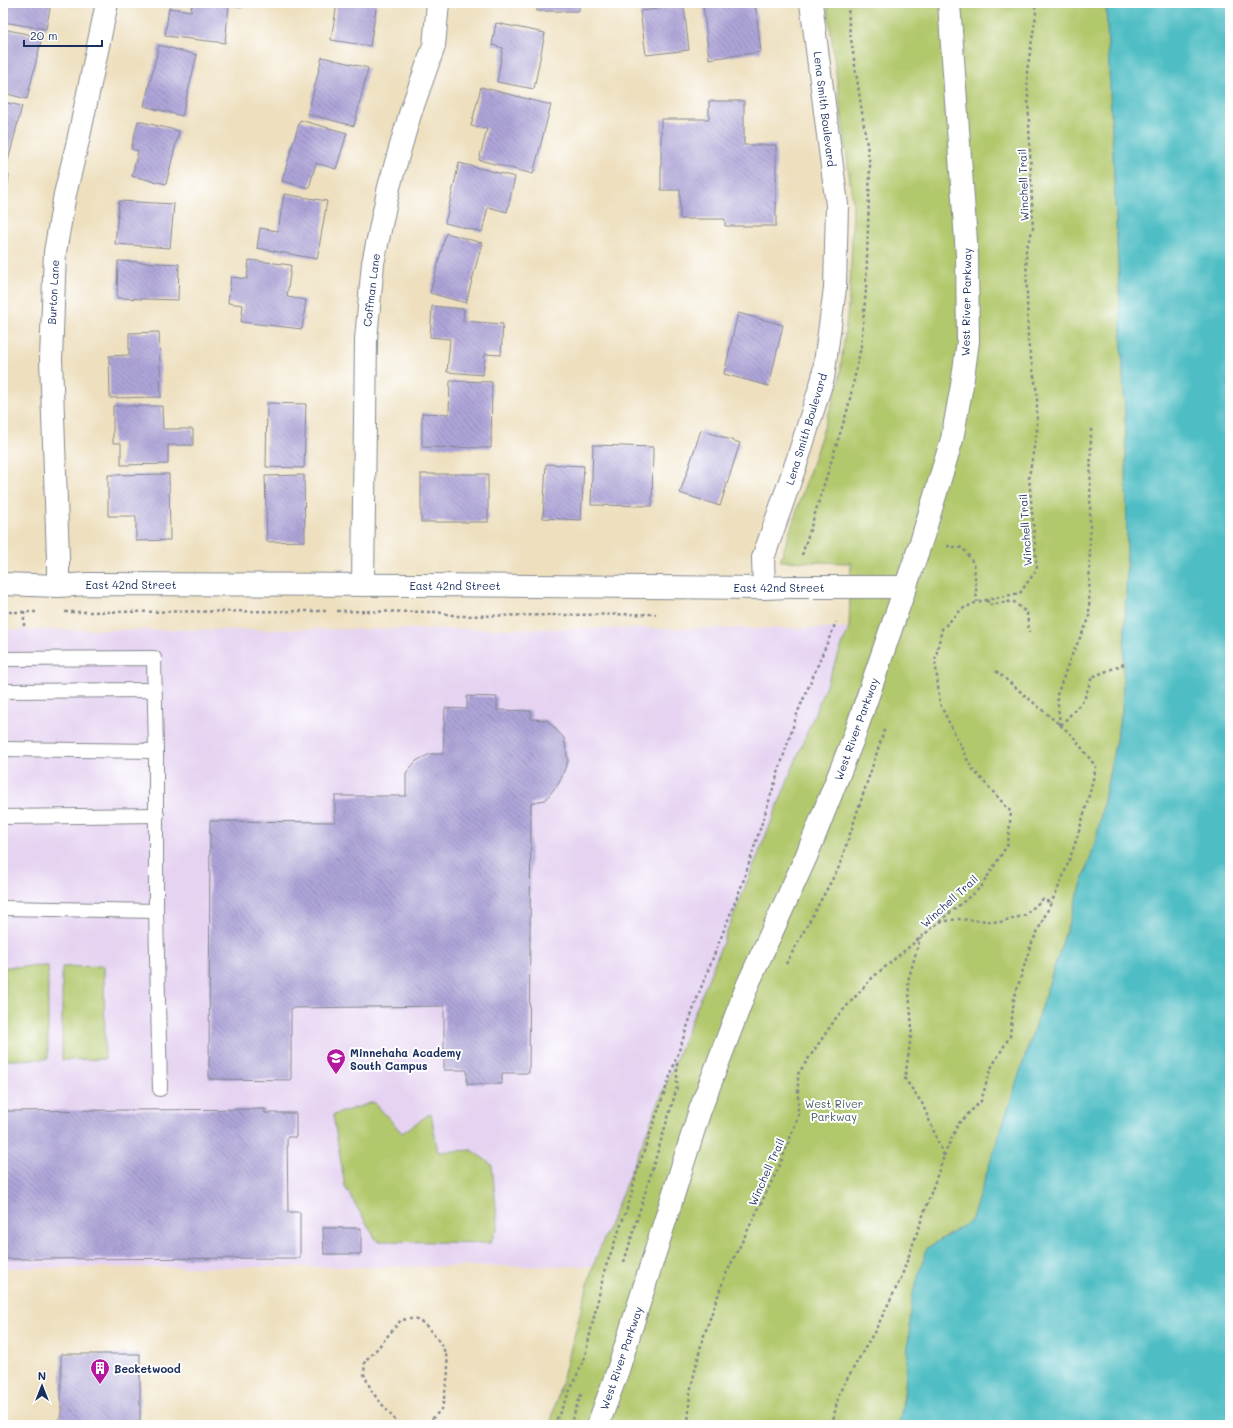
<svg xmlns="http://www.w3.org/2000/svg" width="1233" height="1428" font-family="Mali,sans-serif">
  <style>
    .built { fill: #e5d3f1 }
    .green { fill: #b2c86c; stroke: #667c65 }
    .water { fill: #4fbec4; stroke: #357691 }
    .building { fill: url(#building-back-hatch) }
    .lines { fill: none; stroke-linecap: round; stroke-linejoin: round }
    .lane-casing { stroke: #84888e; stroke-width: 16 }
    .street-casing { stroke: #84888e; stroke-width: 24 }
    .path { stroke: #84888e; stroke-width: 2.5; stroke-dasharray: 3 3; stroke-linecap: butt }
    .lane { stroke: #fff; stroke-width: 14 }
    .street { stroke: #fff; stroke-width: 22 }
    .labels { text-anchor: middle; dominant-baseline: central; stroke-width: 4; stroke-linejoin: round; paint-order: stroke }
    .street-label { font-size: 11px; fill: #1b2f5e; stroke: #fff }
    .poi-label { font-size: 11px; font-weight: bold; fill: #1b2f5e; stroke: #fff; text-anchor: start }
    .park-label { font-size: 11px; fill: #485d62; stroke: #fff }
  </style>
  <defs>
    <pattern id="building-back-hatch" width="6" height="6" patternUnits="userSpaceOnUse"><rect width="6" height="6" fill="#aea4d8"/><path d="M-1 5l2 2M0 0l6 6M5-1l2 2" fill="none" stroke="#8d86b2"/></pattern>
  </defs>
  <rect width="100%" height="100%" fill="#fff"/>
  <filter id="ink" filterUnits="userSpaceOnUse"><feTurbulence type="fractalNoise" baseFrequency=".025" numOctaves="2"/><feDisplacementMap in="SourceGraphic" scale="8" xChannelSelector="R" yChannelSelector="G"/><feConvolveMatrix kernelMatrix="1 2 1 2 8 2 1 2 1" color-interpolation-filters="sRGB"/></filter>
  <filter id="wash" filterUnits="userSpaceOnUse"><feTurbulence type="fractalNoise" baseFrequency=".012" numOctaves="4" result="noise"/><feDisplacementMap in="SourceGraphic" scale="16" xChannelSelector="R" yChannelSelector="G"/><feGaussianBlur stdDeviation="0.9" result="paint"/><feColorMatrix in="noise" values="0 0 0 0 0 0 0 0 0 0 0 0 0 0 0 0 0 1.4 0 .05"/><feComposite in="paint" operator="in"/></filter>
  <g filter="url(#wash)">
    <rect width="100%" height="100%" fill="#eee0bf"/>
    <path class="built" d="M849 628 593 1266 3 1268V630Z"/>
    <g class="green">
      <path d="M827 3H1106L1126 437 1127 564 1122 710 1096 840 971 1221 927 1248 899 1425H550L593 1266 849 628 851 563 780 561 839 382 850 290 853 204Z"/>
      <path d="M48 966V1059L6 1060 5 967Z"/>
      <path d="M104 966 105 1059 62 1060V967Z"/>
      <path d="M374 1102 402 1133 431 1113 438 1152 472 1150 492 1165 498 1228 490 1243 377 1241 345 1187 333 1115Z"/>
    </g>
    <path class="water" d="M1106 3H1230V1425H899L904 1398 912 1296 927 1248 971 1221 1096 840 1122 710 1127 564 1126 437Z"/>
    <g id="blocks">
      <g class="building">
        <path d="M3 3H51L46 29 3 22Z"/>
        <path d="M192 3H243V7L229 6 225 43 165 36 169 8 191 11Z"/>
        <path d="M337 3H377L370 46 331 40Z"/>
        <rect x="537" y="3" width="42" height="8"/>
        <path d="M703 3H755L761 52 709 59Z"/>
        <path d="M684 6 689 50 646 55 640 11Z"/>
        <path d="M496 23 545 33 534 89 497 82 503 48 492 45Z"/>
        <path d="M3 29 42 37 27 99 3 93Z"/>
        <path d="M159 45 197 55 182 116 144 106Z"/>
        <path d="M322 57 368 68 354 126 308 114Z"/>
        <path d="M481 87 551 105 533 174 479 160 487 129 471 126Z"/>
        <path d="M709 101H744V145H776V226H725V219H680V190H661V119H709Z"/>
        <path d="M3 102 22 106 7 165 3 164Z"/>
        <path d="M300 120 347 133 336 169 316 163 309 188 282 181Z"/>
        <path d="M138 121 179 131 166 184 132 176 138 151 131 149Z"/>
        <path d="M459 163 515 177 507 212 488 207 482 232 445 223Z"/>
        <path d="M3 175H9L4 216H3Z"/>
        <path d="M284 194 327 201 317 259 257 248 260 228 278 231Z"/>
        <path d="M119 201 174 204 170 248 115 244Z"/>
        <path d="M446 233 482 243 466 303 430 293Z"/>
        <path d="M249 260 291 265 287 297 306 300 302 329 241 322 243 305 228 303 231 277 247 279Z"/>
        <path d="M118 261 179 264 178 300 117 298Z"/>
        <path d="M432 306 464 309 463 321 503 324 501 355 485 354 483 375 447 372 450 339 430 337Z"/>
        <path d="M738 313 783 325 769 386 724 374Z"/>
        <path d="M159 332 161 397 110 398 109 356 129 355V333Z"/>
        <path d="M450 381 492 382 491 448 422 447V413L449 414Z"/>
        <path d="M267 403 306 404 304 468 266 467Z"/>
        <path d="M113 406H162L163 429H193V445H168V464L121 465V443H113Z"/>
        <path d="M701 430 740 443 720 506 680 493Z"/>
        <path d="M593 445 653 447 652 506 591 505Z"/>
        <path d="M546 464 584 466 581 520 543 518Z"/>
        <path d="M169 474 170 540 136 541V516H108V475Z"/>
        <rect x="421" y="474" width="67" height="48"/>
        <path d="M304 475 305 541 267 542 265 476Z"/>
        <path d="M467 696 497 697V710L531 711V719L547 720 564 738 568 761 559 783 545 800 531 803 529 1073H502V1084H467V1070H444V1006L291 1008V1080L209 1079 210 821 335 822V796H406V773L416 761 430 754H443L445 708 467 709Z"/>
        <path d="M265 1109V1113H296V1137H287L288 1212H300V1258L6 1259V1254H3V1117H5V1111Z"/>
        <path d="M323 1228H361V1254H324Z"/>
        <path d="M61 1354H140V1425H53L61 1416Z"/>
      </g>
    </g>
  </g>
  <g filter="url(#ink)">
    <use href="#blocks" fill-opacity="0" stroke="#84888e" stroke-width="1"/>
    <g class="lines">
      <g class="lane-casing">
        <g id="lane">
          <path d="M3 659 154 658 156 751 3 749"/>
          <path d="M3 691 154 690"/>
          <path d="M3 817 157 815"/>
          <path d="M3 908 156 911V751"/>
          <path d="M156 911 160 1089"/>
        </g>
      </g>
      <g class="street-casing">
        <g id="street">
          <path d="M3 584 58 586 87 584 419 585 764 588 789 587H906"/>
          <path d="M363 585 366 339 373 263 389 187 410 114 434 46 438 3"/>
          <path d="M58 586V558L51 359 55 252 65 194 78 141 107 3"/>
          <path d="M764 588 763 558 797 461 823 378 835 288 837 205 811 3"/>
          <path d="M598 1425 618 1370 700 1110 748 984 806 857 853 739 922 539 952 439 962 385 968 341 967 255 949 3"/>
        </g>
      </g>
      <g class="path">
        <path d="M947 546 963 548 974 564 977 602"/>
        <path d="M802 555 848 408 861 347 866 289 870 165 849 26 848 3"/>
        <path d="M987 600 989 605 1013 601 1027 613 1029 632"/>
        <path d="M24 611V626"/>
        <path d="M337 611 437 612 457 616 656 614"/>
        <path d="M3 612H36"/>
        <path d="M65 612 326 611"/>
        <path d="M996 671 1072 735 1096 767C1085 813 1072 861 1051 903"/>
        <path d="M1060 725 1057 695 1070 659 1089 619 1091 428"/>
        <path d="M1061 725 1084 700 1092 677 1124 664"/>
        <path d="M940 922 958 919 1002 922 1025 915 1043 899 1051 903 1030 947 1014 999 1010 1036 991 1068 981 1101 958 1124 944 1156"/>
        <path d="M786 964 839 867 885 728"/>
        <path d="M624 1262 677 1088V1059"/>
        <path d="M399 1425 372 1392 364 1374 365 1361 376 1350 401 1320C419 1317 423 1321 434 1335 450 1354 450 1367 445 1392 444 1396 444 1402 442 1407 439 1413 431 1420 426 1425"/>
        <path d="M554 1425 584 1360 605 1269 630 1200 636 1174 699 993 743 882 797 714 836 622"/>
        <path d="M570 1425 582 1392"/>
        <path d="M688 1425 690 1392 702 1341 725 1276 779 1167 798 1117V1074L836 1018 873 977 981 887 1008 844 1011 812 971 767 940 704 935 660 942 629 962 609 977 602 1020 593 1037 569 1029 477 1037 430V393L1028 342 1026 248 1033 229 1027 71 1036 15 1035 3"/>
        <path d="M832 1425 839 1393 876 1329 901 1278 944 1156 922 1103 905 1079 912 1028 908 981 920 938"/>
      </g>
      <use href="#lane" class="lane"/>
      <use href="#street" class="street"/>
    </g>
  </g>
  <defs>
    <g id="school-pin" transform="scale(1)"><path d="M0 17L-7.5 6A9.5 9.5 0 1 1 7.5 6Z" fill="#b5179e" stroke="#fff"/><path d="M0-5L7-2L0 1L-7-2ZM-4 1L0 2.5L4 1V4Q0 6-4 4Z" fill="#fff"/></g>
    <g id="building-pin" transform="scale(1)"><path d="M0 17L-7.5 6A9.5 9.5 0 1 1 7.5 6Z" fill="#b5179e" stroke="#fff"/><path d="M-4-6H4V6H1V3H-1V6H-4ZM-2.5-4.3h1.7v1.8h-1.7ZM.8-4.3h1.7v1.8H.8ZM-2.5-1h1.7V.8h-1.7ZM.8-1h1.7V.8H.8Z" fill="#fff"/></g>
  </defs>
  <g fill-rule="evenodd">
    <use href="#school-pin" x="336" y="1058"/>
    <use href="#building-pin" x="100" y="1368"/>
  </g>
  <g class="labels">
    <g class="street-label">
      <text transform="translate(825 109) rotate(83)">Lena Smith Boulevard</text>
      <text transform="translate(1023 185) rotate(-92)">Winchell Trail</text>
      <text transform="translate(371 290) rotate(-83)">Coffman Lane</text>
      <text transform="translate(53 292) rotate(-87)">Burton Lane</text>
      <text transform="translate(966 302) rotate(-89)">West River Parkway</text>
      <text transform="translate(806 429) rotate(-73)">Lena Smith Boulevard</text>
      <text transform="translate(1025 530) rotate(-94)">Winchell Trail</text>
      <text x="131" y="584">East 42nd Street</text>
      <text x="455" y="585">East 42nd Street</text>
      <text x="779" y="587">East 42nd Street</text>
      <text transform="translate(856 729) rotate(-70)">West River Parkway</text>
      <text transform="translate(949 901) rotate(-42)">Winchell Trail</text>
      <text transform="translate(766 1172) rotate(-66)">Winchell Trail</text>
      <text transform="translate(621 1358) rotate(-71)">West River Parkway</text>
    </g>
    <g class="poi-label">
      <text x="350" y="1052">Minnehaha Academy<tspan x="350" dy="13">South Campus</tspan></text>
      <text x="114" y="1368">Becketwood</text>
    </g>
    <g class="park-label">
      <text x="834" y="1103">West River<tspan x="834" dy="13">Parkway</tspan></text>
    </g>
  </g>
  <rect width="1233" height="1428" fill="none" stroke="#fff" stroke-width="16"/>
  <g transform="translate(42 1386)" stroke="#ffffff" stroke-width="3" paint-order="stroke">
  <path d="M0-3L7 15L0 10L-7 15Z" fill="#1b2f5e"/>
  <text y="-6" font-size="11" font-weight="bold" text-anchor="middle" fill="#1b2f5e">N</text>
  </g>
  <path d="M24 40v6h78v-6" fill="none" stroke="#1b2f5e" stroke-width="2"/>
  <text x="30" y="40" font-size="12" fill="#1b2f5e" stroke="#ffffff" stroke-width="3" paint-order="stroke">20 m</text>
</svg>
